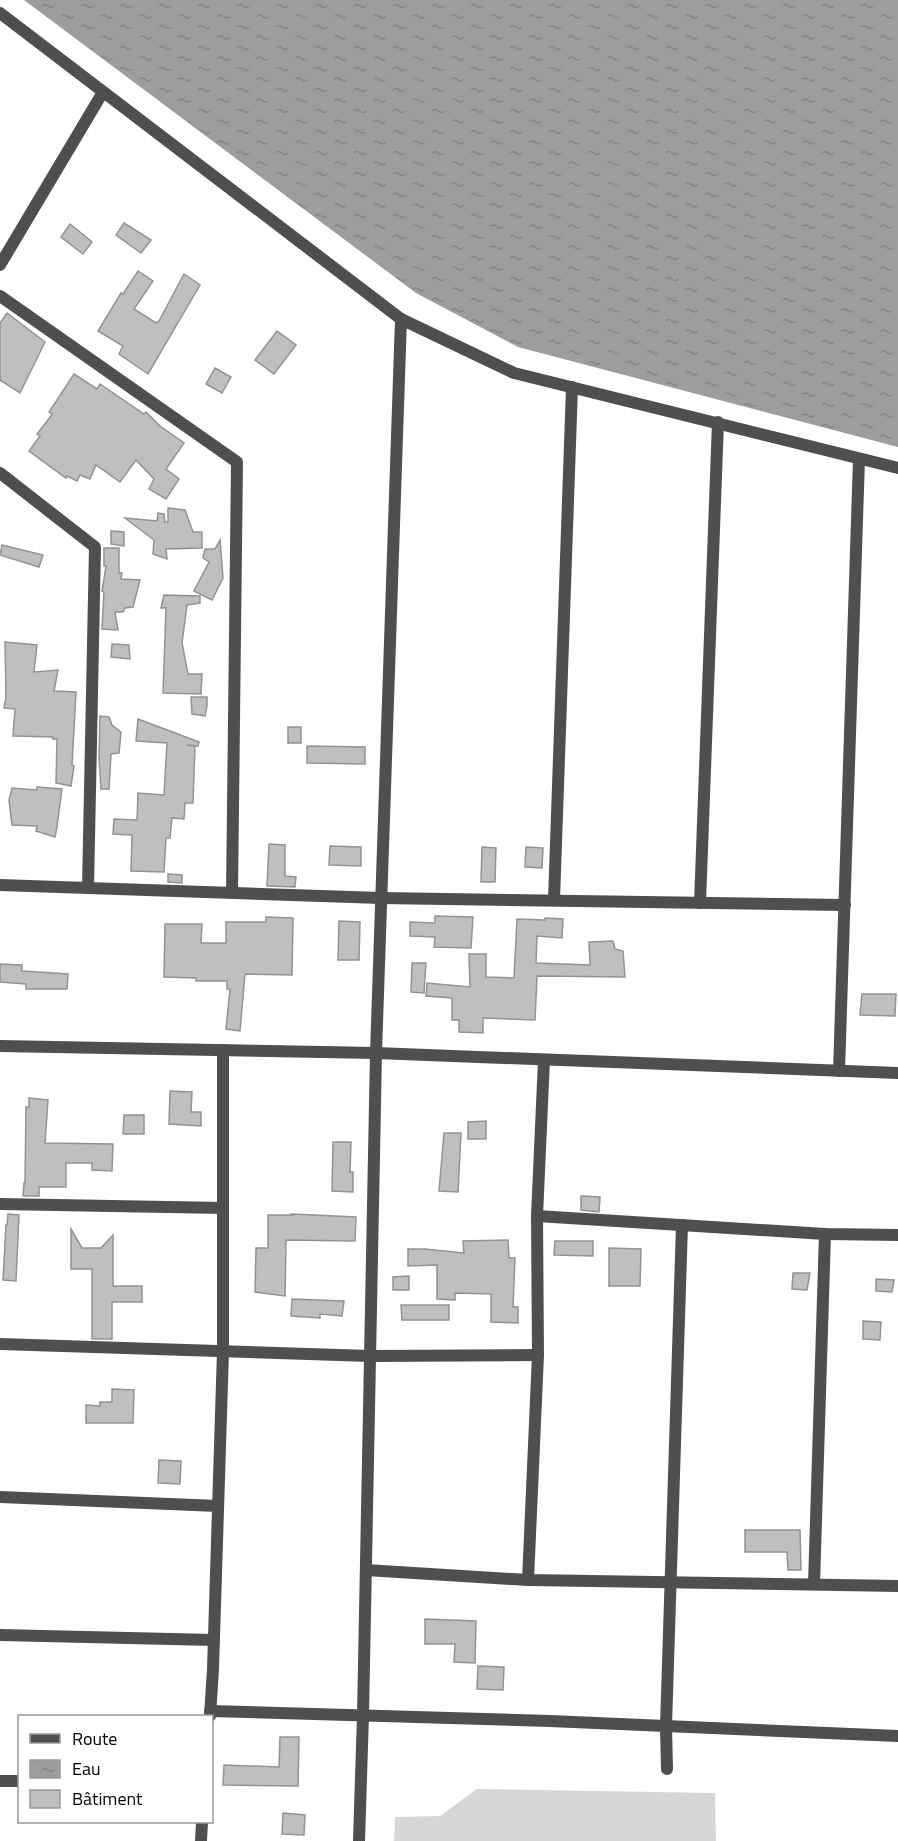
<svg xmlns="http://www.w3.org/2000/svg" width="898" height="1841" font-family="'Titillium Web',sans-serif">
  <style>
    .pitch { fill: #d6d6d6 }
    .water { fill: url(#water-ripples) }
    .building { fill: #bfbfbf; stroke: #939393; stroke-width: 1.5 }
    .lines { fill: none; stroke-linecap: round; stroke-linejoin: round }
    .minor { stroke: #4f4f4f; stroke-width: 12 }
  </style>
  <defs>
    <pattern id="water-ripples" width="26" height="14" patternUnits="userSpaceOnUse" patternTransform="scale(1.5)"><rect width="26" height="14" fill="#9d9d9d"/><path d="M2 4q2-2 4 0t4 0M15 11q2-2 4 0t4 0" fill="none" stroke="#858585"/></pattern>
  </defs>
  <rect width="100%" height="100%" fill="#fff"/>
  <path class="pitch" d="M477 1789 715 1793 716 1841H394L395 1817 440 1816Z"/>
  <path class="water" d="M24 0H898V447L518 347 416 293Z"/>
  <g class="building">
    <path d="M124 223 151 240 141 253 116 235Z"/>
    <path d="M70 224 92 242 83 254 61 237Z"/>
    <path d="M138 271 153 281 134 309 156 323 159 321 184 274 200 285 148 374 119 354 123 346 98 331 121 293 123 294Z"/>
    <path d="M7 313 45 342 20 393 0 380V323Z"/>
    <path d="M277 331 296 345 274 374 255 360Z"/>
    <path d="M215 368 231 377 222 393 206 384Z"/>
    <path d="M74 374 97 389 100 384 144 414 146 412 160 426 184 443 166 469 179 479 166 499 149 489 154 479 136 460 120 482 96 465 90 479 80 475 77 481 67 476 66 478 29 451 40 436 37 434 51 416 52 414 49 412Z"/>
    <path d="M168 508 185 510 193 532H202V548L166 549 167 559 153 554 154 540 125 518 157 521 158 513 164 514 165 522H168Z"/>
    <path d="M111 531 124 532V546L111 544Z"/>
    <path d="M220 540 223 578 212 600 194 591 209 562 203 558 205 549H215Z"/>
    <path d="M2 545 43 555 39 567 0 555Z"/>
    <path d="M104 548H119V573H122L121 579 140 580 133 607 125 608 123 612H115L118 630 102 629 104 592 102 591 106 566H104Z"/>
    <path d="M164 595 200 596V603L187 605 182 643 188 674H202L201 694 163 693 166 608H161Z"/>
    <path d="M5 642 37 645 34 672 58 670 54 691 76 692 72 765 74 766 71 786 56 783 57 739H53V737L13 736 15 709 4 708 6 697Z"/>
    <path d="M112 644 129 645 130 659 111 657Z"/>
    <path d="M191 697H207V706L205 716 192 714Z"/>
    <path d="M100 716 109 717 112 725 121 732 119 753 111 754 109 789H101L99 758Z"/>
    <path d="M138 719 199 742 198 746 187 745 195 746 193 803H185L184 819 172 818 170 838H166L164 872 131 871 132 835 113 834 114 819 137 820 138 793 164 795 167 743 136 741Z"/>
    <rect x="288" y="727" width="13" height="16"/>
    <path d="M307 746 365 747V764L307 763Z"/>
    <path d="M37 787 62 789 57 827 55 837 36 831 37 826 12 825 9 800 12 788 37 790Z"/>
    <path d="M269 844 285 845V876L296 877 295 887 267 886Z"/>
    <path d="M330 846 361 847V866L329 865Z"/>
    <path d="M482 847 496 848 495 882H481Z"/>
    <path d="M526 847 543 848 542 868 525 867Z"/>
    <path d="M168 874 182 875V883L168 882Z"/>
    <path d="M435 916 473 917 471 948 434 947 435 937 410 936V922L435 923Z"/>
    <path d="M266 917 293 918 292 975 245 974 240 1031 226 1029 230 989H227V981H196V978L164 977 165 924H202L201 943H226V922H266Z"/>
    <path d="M545 918 563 919 562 938 537 936 536 963 590 965 589 942 613 941 615 949 623 951 625 977 537 976 535 1020 483 1018V1033L459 1032V1020H452V998L426 996 427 983 470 987 469 954H486V977L514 978 517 919 545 920Z"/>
    <path d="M339 921 360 922 359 960H338Z"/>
    <path d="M412 963H426L424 993 411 992Z"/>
    <path d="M0 964 22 965V971L68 974 67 989H26V984L0 982Z"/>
    <path d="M862 994H896L895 1016 860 1015Z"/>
    <path d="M170 1091 192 1092 191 1112H201V1126L169 1124Z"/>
    <path d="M29 1098 48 1100 45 1143 113 1144 112 1171 92 1170V1163H66V1187H39V1196H23L24 1183H25L26 1107H29Z"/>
    <path d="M124 1115H144V1134H123Z"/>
    <path d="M486 1121V1139H468V1122Z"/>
    <path d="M444 1133H461L458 1192 439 1191Z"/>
    <path d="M333 1142H351L350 1172H353V1192L332 1191Z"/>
    <path d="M581 1196 600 1197 599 1212 581 1210Z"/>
    <path d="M8 1214 19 1215 16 1281 3 1280 6 1225H7Z"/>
    <path d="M292 1214 356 1217 355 1241 286 1240 285 1296 255 1292 256 1248H268V1215H293Z"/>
    <path d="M71 1229 82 1248H101L113 1235V1286H142V1302H112V1339H92V1269H71Z"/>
    <path d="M508 1240 509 1258H515L513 1307H518V1323L491 1322V1294L455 1293V1300L437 1299V1265L408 1266V1249H425L464 1253 463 1241Z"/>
    <path d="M555 1241H593V1256L554 1255Z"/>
    <path d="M609 1248 641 1249 640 1286H609Z"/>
    <path d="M793 1273H810L807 1290 792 1289Z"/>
    <path d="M409 1276V1290H393V1277Z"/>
    <path d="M876 1279 894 1280 892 1292 876 1291Z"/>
    <path d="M292 1299 344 1301 342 1316 320 1314V1318L291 1316Z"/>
    <path d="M401 1305H449V1320H402Z"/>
    <path d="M863 1321 881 1322 880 1340 863 1339Z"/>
    <path d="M112 1389 134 1390 133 1423H86V1405L100 1406V1402H112Z"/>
    <path d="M159 1460 181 1461 180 1484 158 1483Z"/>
    <path d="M745 1530H800L801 1570H788L787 1552H745Z"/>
    <path d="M425 1619 476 1621 475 1663 454 1662 455 1644H425Z"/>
    <path d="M478 1666 504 1667 503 1690 477 1689Z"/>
    <path d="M280 1737H299L298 1786 223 1785 224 1765 279 1767Z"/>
    <path d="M283 1813 305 1815 304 1835 282 1834Z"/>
  </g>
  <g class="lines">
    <g class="minor">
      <path d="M0 13 401 319 514 373 898 468"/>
      <path d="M0 265 103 92"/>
      <path d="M0 296 237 462 232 893"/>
      <path d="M0 473 95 547 88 888"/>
      <path d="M0 885 381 898 845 905"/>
      <path d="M554 900 572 387"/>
      <path d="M700 903 718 422"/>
      <path d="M0 1046 376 1053 898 1073"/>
      <path d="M839 1071 859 459"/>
      <path d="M0 1204 223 1208"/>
      <path d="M537 1216 825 1234 898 1235"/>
      <path d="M0 1344 370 1356 538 1355"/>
      <path d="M0 1497 218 1506"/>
      <path d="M366 1570 528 1580 898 1586"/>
      <path d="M528 1580 538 1355 537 1216 544 1060"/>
      <path d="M814 1584 825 1234"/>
      <path d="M0 1635 214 1640"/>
      <path d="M210 1711 550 1721 898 1736"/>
      <path d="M210 1716 213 1669 223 1351V1050"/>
      <path d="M667 1769 666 1726 682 1225"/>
      <path d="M0 1781H20"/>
      <path d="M201 1841 202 1822"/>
      <path d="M359 1841 363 1715 376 1053 401 319"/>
    </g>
  </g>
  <rect x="18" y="1715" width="195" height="108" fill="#ffffff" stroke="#999999" stroke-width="1.5"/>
  <rect x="30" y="1734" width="30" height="9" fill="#4f4f4f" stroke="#999999" stroke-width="1.5"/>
  <text x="72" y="1745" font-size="18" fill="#000000">Route</text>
  <rect x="30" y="1760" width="30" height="18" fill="url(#water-ripples)" stroke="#999999" stroke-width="1.5"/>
  <text x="72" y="1775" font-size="18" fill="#000000">Eau</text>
  <rect x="30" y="1790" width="30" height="18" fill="#bfbfbf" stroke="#999999" stroke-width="1.5"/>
  <text x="72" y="1805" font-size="18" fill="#000000">Bâtiment</text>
</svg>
